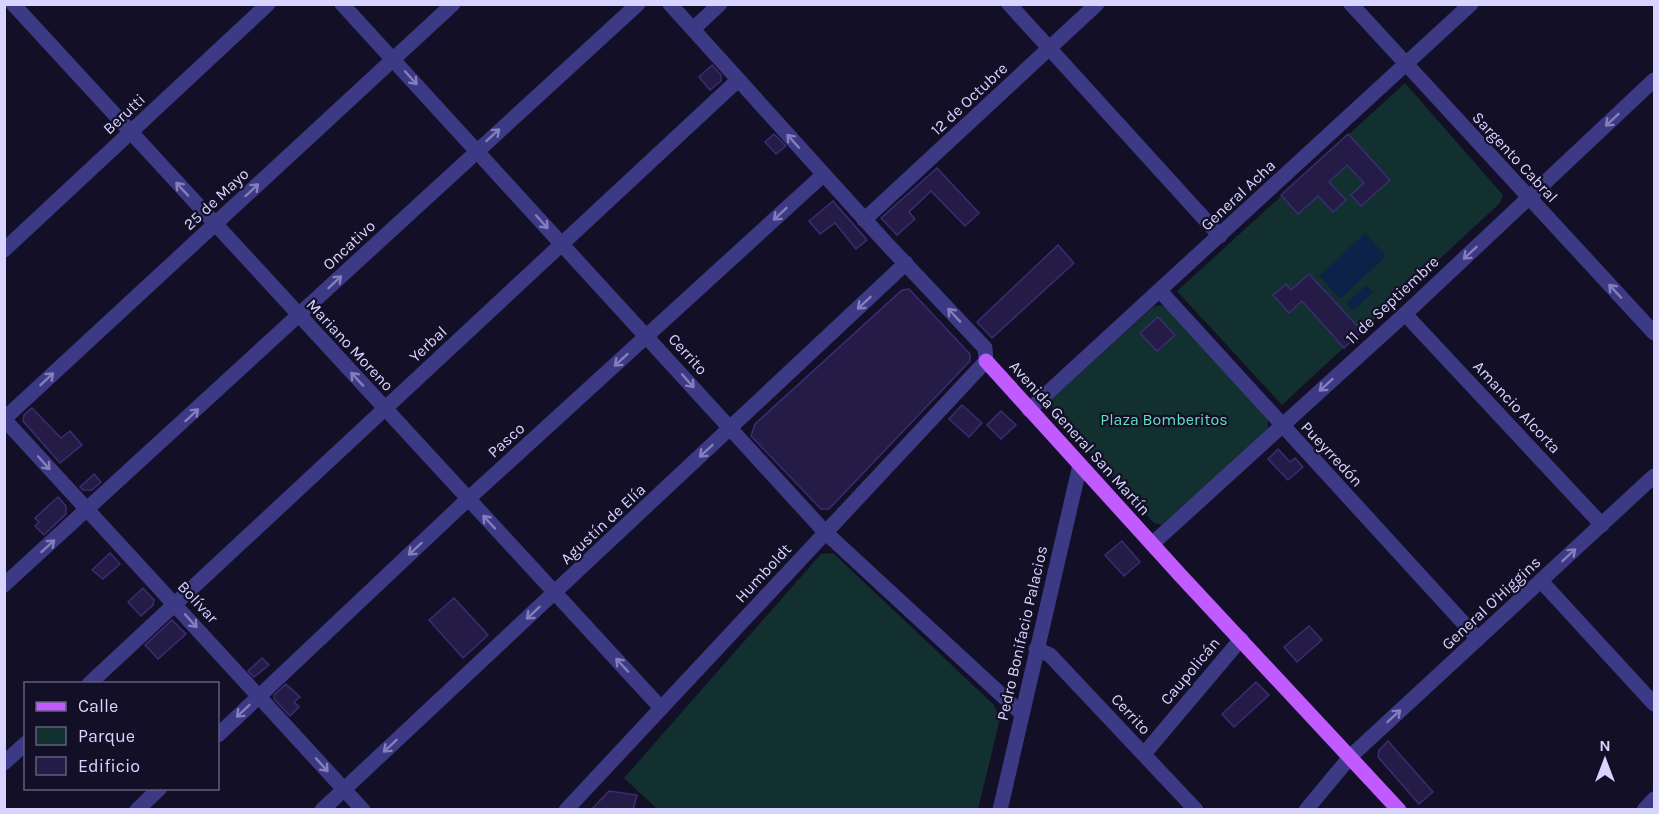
<svg xmlns="http://www.w3.org/2000/svg" width="1659" height="814" font-family="Karla,sans-serif">
  <style>
    .green { fill: #12302f }
    .water { fill: #0c2248 }
    .building { fill: #241b47; stroke: #3b2d73; stroke-width: 1.5 }
    .lines { fill: none; stroke-linecap: round; stroke-linejoin: round }
    .minor { stroke: #3d3a85; stroke-width: 15 }
    .major { stroke: #c25bff; stroke-width: 15 }
    .oneway { stroke: #837fbc }
    .labels { text-anchor: middle; dominant-baseline: central; stroke-width: 4.5; stroke-linejoin: round; paint-order: stroke }
    .street-label { font-size: 16px; fill: #d9d4ff; stroke: #130f26 }
    .park-label { font-size: 16px; fill: #5fe0c0; stroke: #130f26 }
  </style>
  <rect width="100%" height="100%" fill="#130f26"/>
  <g class="green">
    <path d="M1405 83 1503 195 1500 203 1282 405 1177 291Z"/>
    <path d="M1161 305 1169 308 1268 419V431L1161 525 1154 523 1052 411V399L1153 307Z"/>
    <path d="M833 553 994 705 1000 719 978 809H657L624 778 821 554Z"/>
  </g>
  <g class="water">
    <path d="M1365 233 1386 256 1340 299 1319 276Z"/>
    <path d="M1367 285 1373 292 1353 311 1346 303Z"/>
  </g>
  <g class="building">
    <path d="M712 65 721 75V81L710 90 699 77Z"/>
    <path d="M774 134 786 146 776 154 765 142Z"/>
    <path d="M1348 134 1390 180 1361 206 1351 195 1364 183 1347 165 1329 182 1346 200 1333 212 1318 196 1298 214 1281 195Z"/>
    <path d="M937 168 979 213 965 226 931 191 909 212 915 219 897 235 881 218Z"/>
    <path d="M833 201 867 240 856 249 835 223 820 234 809 221Z"/>
    <path d="M1058 245 1074 263 992 338 977 322Z"/>
    <path d="M1309 274 1362 331 1344 348 1302 301 1289 313 1273 295 1286 284 1291 290Z"/>
    <path d="M909 289 970 354V361L829 509H821L751 436 755 424 902 290Z"/>
    <path d="M1158 317 1175 335 1157 351 1140 333Z"/>
    <path d="M962 405 982 423 969 437 949 419Z"/>
    <path d="M32 408 61 438 70 431 82 445 60 463 23 421 24 415Z"/>
    <path d="M1001 411 1016 425 1001 439 987 425Z"/>
    <path d="M1278 449 1290 462 1295 458 1303 467 1288 480 1268 459Z"/>
    <path d="M94 474 101 482 92 490H83L80 487Z"/>
    <path d="M58 497 66 506V514L44 535 35 526 39 522 35 518Z"/>
    <path d="M1122 541 1140 562 1124 576 1105 555Z"/>
    <path d="M110 553 120 564 103 579 92 570Z"/>
    <path d="M143 588 154 600 153 605 141 616 128 602Z"/>
    <path d="M454 598 488 635 463 658 429 620Z"/>
    <path d="M172 620 186 634 158 659 145 645Z"/>
    <path d="M1309 626 1322 640 1297 662 1284 647Z"/>
    <path d="M262 658 269 665 254 677 248 671Z"/>
    <path d="M1256 682 1269 695 1234 727 1222 714Z"/>
    <path d="M286 684 300 697 294 702 299 707 290 716 274 699V695Z"/>
    <path d="M1388 741 1433 792 1419 804 1378 757 1379 750Z"/>
    <path d="M609 791 637 795 633 810H591Z"/>
  </g>
  <g class="lines">
    <g class="minor">
      <path d="M13 4 661 708"/>
      <path d="M342 4 825 532 1021 713"/>
      <path d="M1009 4 1220 236"/>
      <path d="M1351 4 1654 333"/>
      <path d="M693 29 720 4"/>
      <path d="M864 220 1097 4"/>
      <path d="M4 250 268 4"/>
      <path d="M1161 292 1478 639"/>
      <path d="M1405 314 1602 525"/>
      <path d="M1029 410 1471 4"/>
      <path d="M4 419 453 4"/>
      <path d="M4 419 363 810"/>
      <path d="M1152 544 1405 314 1654 80"/>
      <path d="M1541 581 1654 704"/>
      <path d="M4 585 638 4"/>
      <path d="M1036 649 1050 655 1196 810"/>
      <path d="M89 684 738 80"/>
      <path d="M218 735 468 499 823 175"/>
      <path d="M1144 754 1241 639"/>
      <path d="M4 763 26 743"/>
      <path d="M137 810 160 788"/>
      <path d="M322 810 906 263"/>
      <path d="M566 810 986 361 985 348 885 242 670 4"/>
      <path d="M1000 810 1080 465"/>
      <path d="M1306 810 1351 756 1654 476"/>
      <path d="M1644 810 1654 799"/>
    </g>
    <path class="major" d="M986 361 1181 576 1399 810"/>
  </g>
  <defs><path id="oneway-shaft" d="M-6 0H5M1.5-3L5.5 0L1.5 3" fill="none" stroke-width="1.6" stroke-linecap="round" stroke-linejoin="round" transform="scale(1.5)"/></defs>
  <g class="oneway">
    <use href="#oneway-shaft" transform="translate(411 78) rotate(48)"/>
    <use href="#oneway-shaft" transform="translate(1612 120) rotate(137)"/>
    <use href="#oneway-shaft" transform="translate(493 135) rotate(-42)"/>
    <use href="#oneway-shaft" transform="translate(793 141) rotate(-132)"/>
    <use href="#oneway-shaft" transform="translate(182 189) rotate(-133)"/>
    <use href="#oneway-shaft" transform="translate(252 190) rotate(-43)"/>
    <use href="#oneway-shaft" transform="translate(780 214) rotate(137)"/>
    <use href="#oneway-shaft" transform="translate(542 222) rotate(48)"/>
    <use href="#oneway-shaft" transform="translate(1470 253) rotate(137)"/>
    <use href="#oneway-shaft" transform="translate(335 282) rotate(-43)"/>
    <use href="#oneway-shaft" transform="translate(1615 291) rotate(-133)"/>
    <use href="#oneway-shaft" transform="translate(864 303) rotate(137)"/>
    <use href="#oneway-shaft" transform="translate(954 315) rotate(-133)"/>
    <use href="#oneway-shaft" transform="translate(621 360) rotate(138)"/>
    <use href="#oneway-shaft" transform="translate(47 379) rotate(-43)"/>
    <use href="#oneway-shaft" transform="translate(357 379) rotate(-133)"/>
    <use href="#oneway-shaft" transform="translate(688 381) rotate(48)"/>
    <use href="#oneway-shaft" transform="translate(1326 385) rotate(138)"/>
    <use href="#oneway-shaft" transform="translate(192 415) rotate(-43)"/>
    <use href="#oneway-shaft" transform="translate(706 451) rotate(137)"/>
    <use href="#oneway-shaft" transform="translate(44 463) rotate(48)"/>
    <use href="#oneway-shaft" transform="translate(489 522) rotate(-133)"/>
    <use href="#oneway-shaft" transform="translate(48 546) rotate(-42)"/>
    <use href="#oneway-shaft" transform="translate(415 549) rotate(137)"/>
    <use href="#oneway-shaft" transform="translate(1569 555) rotate(-43)"/>
    <use href="#oneway-shaft" transform="translate(533 613) rotate(137)"/>
    <use href="#oneway-shaft" transform="translate(191 621) rotate(48)"/>
    <use href="#oneway-shaft" transform="translate(622 665) rotate(-133)"/>
    <use href="#oneway-shaft" transform="translate(243 711) rotate(137)"/>
    <use href="#oneway-shaft" transform="translate(1394 716) rotate(-43)"/>
    <use href="#oneway-shaft" transform="translate(390 746) rotate(137)"/>
    <use href="#oneway-shaft" transform="translate(322 765) rotate(48)"/>
  </g>
  <g class="labels">
    <g class="street-label">
      <text transform="translate(969 99) rotate(-43)">12 de Octubre</text>
      <text transform="translate(124 114) rotate(-43)">Berutti</text>
      <text transform="translate(1515 157) rotate(47)">Sargento Cabral</text>
      <text transform="translate(1238 195) rotate(-43)">General Acha</text>
      <text transform="translate(216 199) rotate(-43)">25 de Mayo</text>
      <text transform="translate(349 245) rotate(-43)">Oncativo</text>
      <text transform="translate(1392 300) rotate(-43)">11 de Septiembre</text>
      <text transform="translate(428 344) rotate(-43)">Yerbal</text>
      <text transform="translate(350 345) rotate(47)">Mariano Moreno</text>
      <text transform="translate(688 354) rotate(48)">Cerrito</text>
      <text transform="translate(1517 407) rotate(47)">Amancio Alcorta</text>
      <text transform="translate(1080 438) rotate(48)">Avenida General San Martín</text>
      <text transform="translate(506 440) rotate(-42)">Pasco</text>
      <text transform="translate(1332 454) rotate(47)">Pueyrredón</text>
      <text transform="translate(603 524) rotate(-43)">Agustín de Elía</text>
      <text transform="translate(763 573) rotate(-47)">Humboldt</text>
      <text transform="translate(198 602) rotate(47)">Bolívar</text>
      <text transform="translate(1491 603) rotate(-43)">General O'Higgins</text>
      <text transform="translate(1022 633) rotate(-77)">Pedro Bonifacio Palacios</text>
      <text transform="translate(1190 671) rotate(-50)">Caupolicán</text>
      <text transform="translate(1131 714) rotate(47)">Cerrito</text>
    </g>
    <g class="park-label">
      <text x="1164" y="419">Plaza Bomberitos</text>
    </g>
  </g>
  <rect width="1659" height="814" fill="none" stroke="#d9d4ff" stroke-width="12"/>
  <rect x="24" y="682" width="195" height="108" fill="#130f26" stroke="#625e7d" stroke-width="1.5"/>
  <rect x="36" y="702" width="30" height="9" fill="#c25bff" stroke="#625e7d" stroke-width="1.5"/>
  <text x="78" y="712" font-size="18" fill="#d9d4ff">Calle</text>
  <rect x="36" y="727" width="30" height="18" fill="#12302f" stroke="#625e7d" stroke-width="1.5"/>
  <text x="78" y="742" font-size="18" fill="#d9d4ff">Parque</text>
  <rect x="36" y="757" width="30" height="18" fill="#241b47" stroke="#625e7d" stroke-width="1.5"/>
  <text x="78" y="772" font-size="18" fill="#d9d4ff">Edificio</text>
  <g transform="translate(1605 760)" stroke="#130f26" stroke-width="4.5" paint-order="stroke">
  <path d="M0-4.5L10 22L0 15L-10 22Z" fill="#d9d4ff"/>
  <text y="-9" font-size="16" font-weight="bold" text-anchor="middle" fill="#d9d4ff">N</text>
  </g>
</svg>
